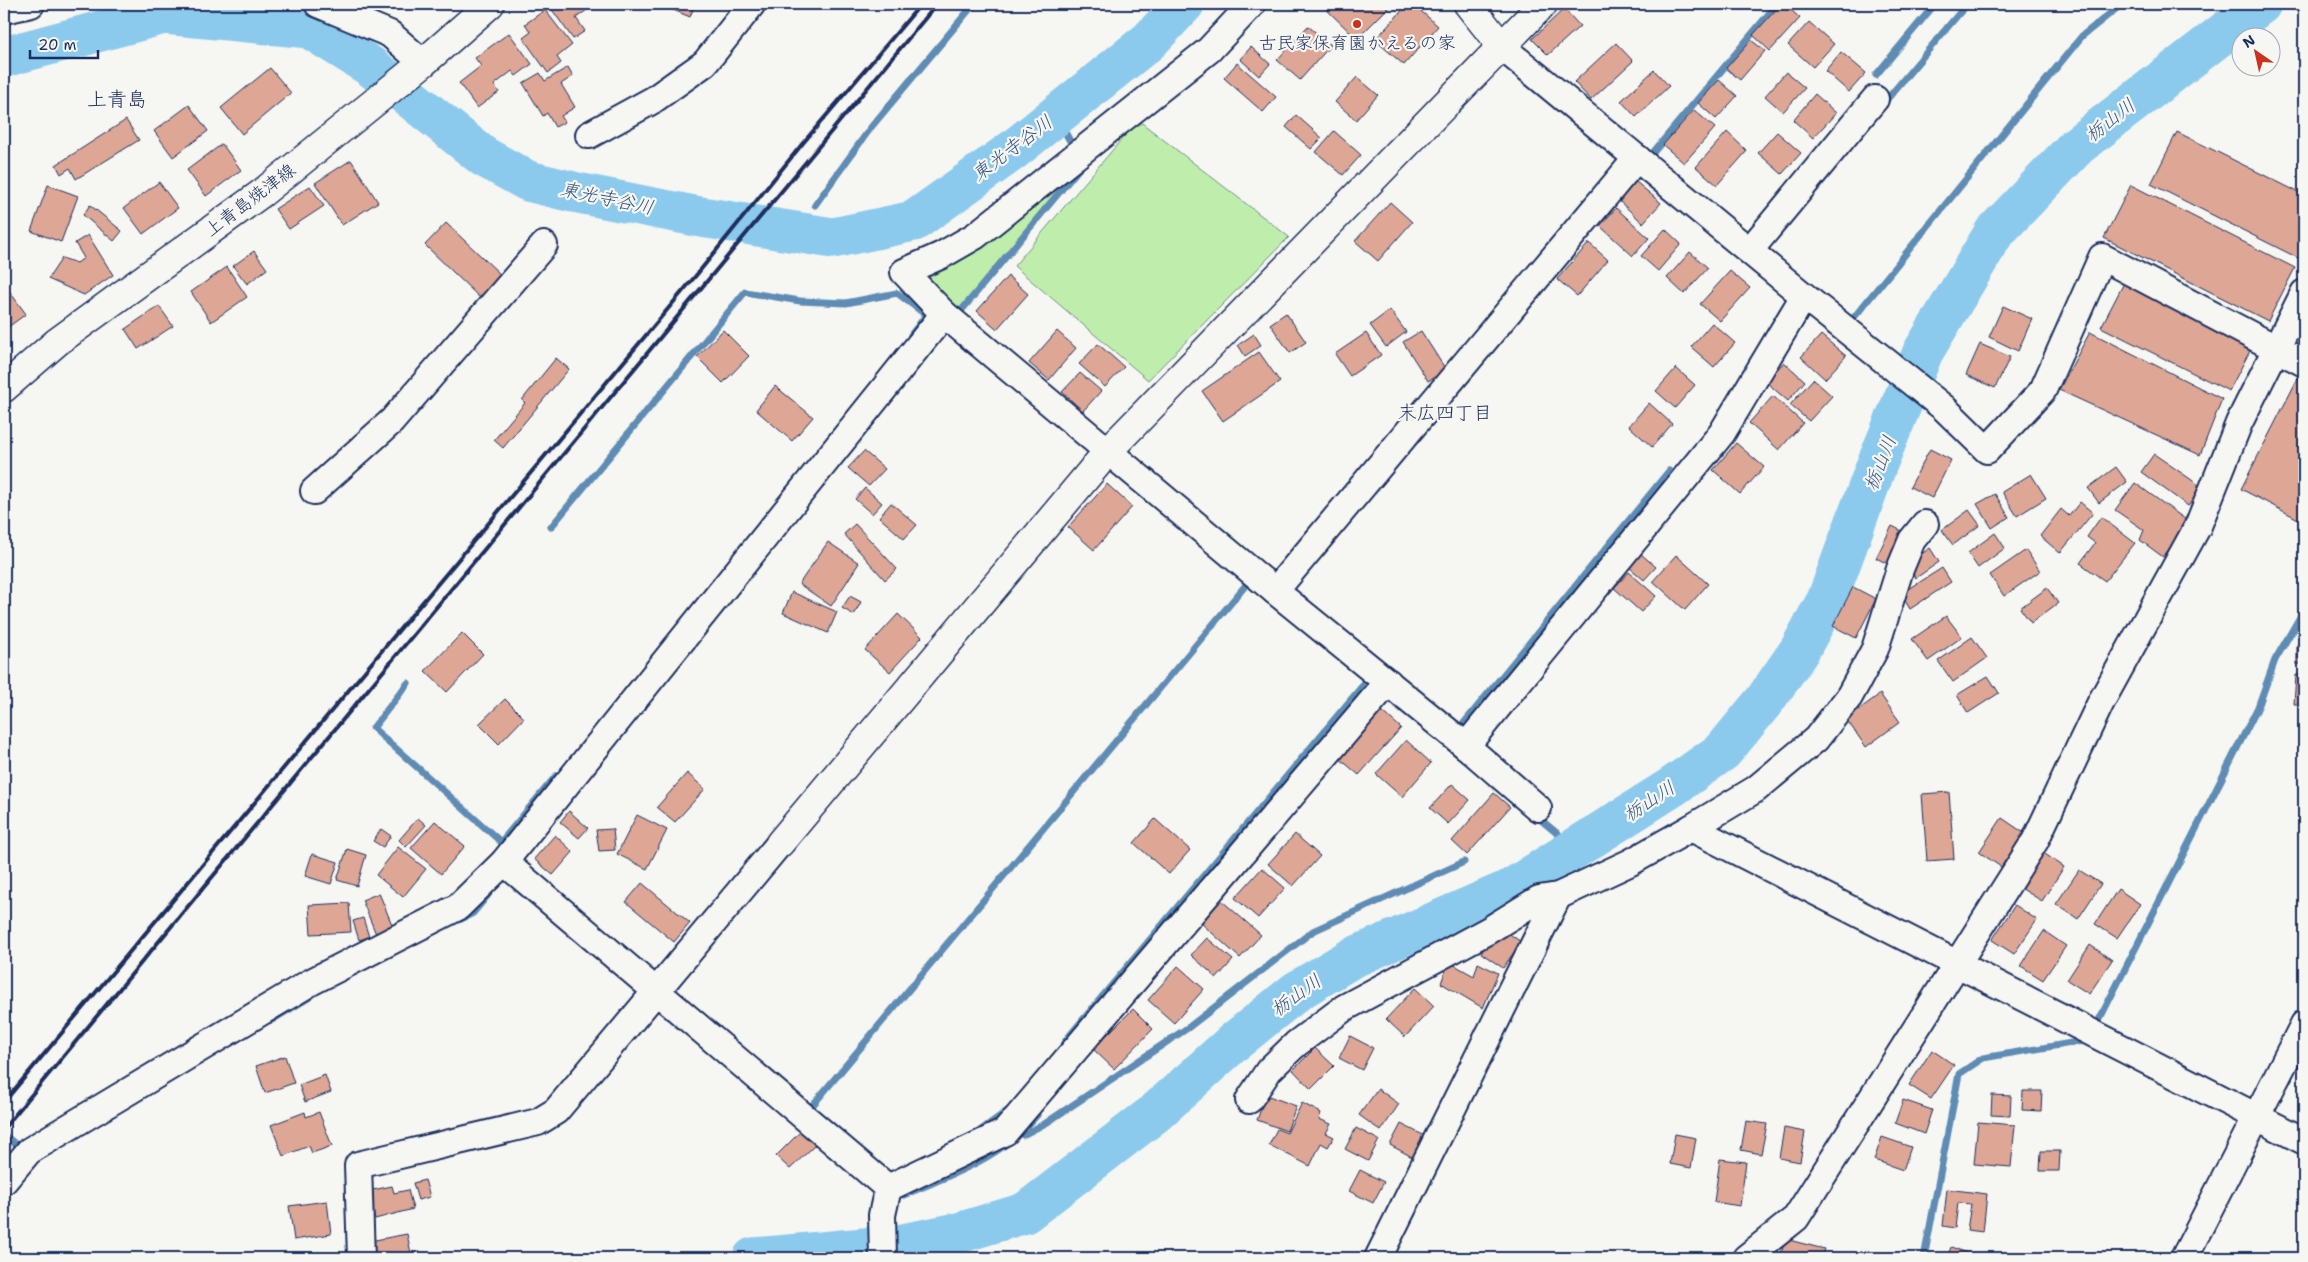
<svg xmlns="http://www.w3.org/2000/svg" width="2308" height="1262" font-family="'Shantell Sans','Klee One',sans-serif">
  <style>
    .green { fill: #bfeeac; stroke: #6d8e85 }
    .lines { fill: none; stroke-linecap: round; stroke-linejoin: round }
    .stream { stroke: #5f8cb4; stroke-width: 7 }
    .river { stroke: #8ccaed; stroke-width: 41 }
    .building { fill: #dda695; stroke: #1b2f5e }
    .street-casing { stroke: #1b2f5e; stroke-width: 30 }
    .secondary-casing { stroke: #1b2f5e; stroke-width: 31 }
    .street { stroke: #f6f6f2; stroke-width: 26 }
    .secondary { stroke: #f6f6f2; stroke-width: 28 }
    .rail { stroke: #1b2f5e; stroke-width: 4 }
    .poi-dot { fill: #c8321e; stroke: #f6f6f2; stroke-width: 2 }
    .labels { text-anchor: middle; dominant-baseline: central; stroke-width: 4.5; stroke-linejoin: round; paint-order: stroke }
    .poi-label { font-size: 18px; fill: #1b2f5e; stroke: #f6f6f2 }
    .street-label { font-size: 18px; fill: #1b2f5e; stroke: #f6f6f2 }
    .water-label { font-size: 19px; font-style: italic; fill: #375682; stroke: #f6f6f2 }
    .neighbourhood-label { font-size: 19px; fill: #1b2f5e; stroke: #f6f6f2 }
    .quarter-label { font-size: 20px; fill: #1b2f5e; stroke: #f6f6f2 }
  </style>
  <rect width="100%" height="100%" fill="#f6f6f2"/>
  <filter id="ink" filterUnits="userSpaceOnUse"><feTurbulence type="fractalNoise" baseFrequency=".02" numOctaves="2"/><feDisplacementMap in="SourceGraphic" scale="10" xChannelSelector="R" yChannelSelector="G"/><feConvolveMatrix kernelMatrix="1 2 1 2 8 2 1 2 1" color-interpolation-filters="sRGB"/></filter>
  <g filter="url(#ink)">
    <g class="green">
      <path d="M1138 120 1289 237 1148 380 1014 266Z"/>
      <path d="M1074 173 962 310 920 278Z"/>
    </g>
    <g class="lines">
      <g class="stream">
        <path d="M1876 75 1935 4"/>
        <path d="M1883 104 1967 4"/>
        <path d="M1056 116 1075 150"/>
        <path d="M1646 161 1777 4"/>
        <path d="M815 205 872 126 974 4"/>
        <path d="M956 317 1081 166"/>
        <path d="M1847 326 2082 36 2122 4"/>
        <path d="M911 335 926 315"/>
        <path d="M551 527 745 292 800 301 846 303 897 293 930 318"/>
        <path d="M408 683 373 728 501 842 556 776"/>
        <path d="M1456 733 1669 471"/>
        <path d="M1535 815 1576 849"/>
        <path d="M461 919 473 913 488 895"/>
        <path d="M272 1020 310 997"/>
        <path d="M2095 1028 2258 707 2275 660 2304 610"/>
        <path d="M1066 1040 1369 678"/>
        <path d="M812 1106 1250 580"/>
        <path d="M981 1130 1007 1111"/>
        <path d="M4 1135 23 1150"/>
        <path d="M1023 1135 1046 1123 1189 1027 1313 931 1464 862"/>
        <path d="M904 1195C955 1173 1000 1159 1037 1115"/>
        <path d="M1924 1258 1959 1074 1983 1058 2089 1040"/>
      </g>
      <g class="river">
        <path d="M4 57 164 14 309 28 370 66 484 157 528 181 573 192 695 216 833 238 914 221 1012 151 1149 41 1184 4"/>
        <path d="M753 1258 897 1245 962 1232 1025 1213 1154 1114 1234 1042 1297 991 1352 958 1511 889 1672 787 1723 751 1765 700 1799 651 1827 600 1877 464 1923 352 1994 233 2077 146 2261 4"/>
      </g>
    </g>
    <g class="building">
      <path d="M548 4H589L591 7 576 18 585 31 573 39Z"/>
      <path d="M659 4H695L690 17Z"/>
      <path d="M1329 4H1392L1357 39 1325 8Z"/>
      <path d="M1408 4H1413L1438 26 1404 65 1375 40Z"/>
      <path d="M1781 4H1784L1800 18 1770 51 1753 35Z"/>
      <path d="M1564 9 1580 26 1548 55 1532 39Z"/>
      <path d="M545 10 572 45 557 57 561 63 548 73 523 38 531 32 525 24Z"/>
      <path d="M1809 22 1834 44 1813 67 1788 45Z"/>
      <path d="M1308 26 1331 45 1300 80 1277 60Z"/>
      <path d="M509 33 532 64 516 76 512 71 494 85 499 92 477 108 459 83 481 66 475 58Z"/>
      <path d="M1751 40 1765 51 1740 80 1726 68Z"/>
      <path d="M1616 43 1633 61 1591 100 1574 82Z"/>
      <path d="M1251 47 1270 64 1259 76 1240 59Z"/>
      <path d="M1841 52 1866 73 1849 92 1825 71Z"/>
      <path d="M1237 63 1276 97 1263 112 1224 78Z"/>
      <path d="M568 67 573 76 561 84 575 107 561 116 565 122 555 127 547 113 543 116 523 83 540 73 545 81Z"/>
      <path d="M270 68 291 93 242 134 221 108Z"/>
      <path d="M1654 70 1669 86 1636 117 1621 101Z"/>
      <path d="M1786 72 1805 88 1783 112 1765 96Z"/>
      <path d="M1357 77 1378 95 1356 120 1335 102Z"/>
      <path d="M1719 80 1737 96 1716 119 1698 103Z"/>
      <path d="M1815 94 1836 113 1813 138 1793 120Z"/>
      <path d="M189 105 208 131 173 157 154 131Z"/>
      <path d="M1694 110 1715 128 1684 163 1663 145Z"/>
      <path d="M1296 115 1322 138 1311 149 1286 127Z"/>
      <path d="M126 120 139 140 76 179 70 168 61 174 56 165Z"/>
      <path d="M1334 131 1361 155 1343 175 1316 152Z"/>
      <path d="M1727 132 1747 151 1717 185 1696 167Z"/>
      <path d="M1777 132 1801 153 1782 174 1758 153Z"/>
      <path d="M2177 132 2304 195V261L2151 184Z"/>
      <path d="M222 144 241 170 206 196 187 170Z"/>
      <path d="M351 160 378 202 342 225 315 183Z"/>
      <path d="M1635 181 1661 203 1643 223 1618 200Z"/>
      <path d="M159 182 178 208 143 234 124 208Z"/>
      <path d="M48 185 78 196 61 242 31 231Z"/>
      <path d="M2131 185 2295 268 2268 321 2104 238Z"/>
      <path d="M310 186 324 206 289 229 275 209Z"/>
      <path d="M1390 202 1412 222 1378 261 1355 241Z"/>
      <path d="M90 205 122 231 114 241 83 215Z"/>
      <path d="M1616 208 1649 238 1633 256 1600 226Z"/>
      <path d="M446 223 501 275 480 298 425 245Z"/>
      <path d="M1665 229 1681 244 1658 271 1641 256Z"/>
      <path d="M88 235 113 275 84 295 48 279 62 258 77 263 84 258 75 243Z"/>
      <path d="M1589 243 1608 260 1577 296 1557 279Z"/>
      <path d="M254 251 267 269 247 284 233 266Z"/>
      <path d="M1690 252 1708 268 1684 294 1667 278Z"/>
      <path d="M227 267 247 297 211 322 191 292Z"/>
      <path d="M1730 271 1750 288 1720 321 1700 304Z"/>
      <path d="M1008 276 1028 294 997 329 977 311Z"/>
      <path d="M2125 281 2253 345 2229 391 2101 327Z"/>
      <path d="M7 288 26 314 4 330V290Z"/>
      <path d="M159 306 173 326 138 349 125 329Z"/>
      <path d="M2003 306 2032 319 2018 351 1989 337Z"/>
      <path d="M1390 310 1406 332 1386 347 1370 325Z"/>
      <path d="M1286 313 1306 342 1290 353 1270 324Z"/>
      <path d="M1712 323 1735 343 1714 367 1691 347Z"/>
      <path d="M723 330 749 356 723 383 697 357Z"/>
      <path d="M1057 331 1076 348 1049 380 1029 363Z"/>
      <path d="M1421 331 1446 370 1428 381 1403 342Z"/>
      <path d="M2090 332 2222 399 2200 455 2059 390Z"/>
      <path d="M1366 333 1381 355 1350 376 1335 354Z"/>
      <path d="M1254 334 1261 345 1245 356 1238 345Z"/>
      <path d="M1821 335 1846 356 1825 379 1801 357Z"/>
      <path d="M1098 344 1124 367 1105 387 1079 364Z"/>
      <path d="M1980 344 2010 357 1995 388 1966 375Z"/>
      <path d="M1259 352 1280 382 1223 421 1202 391Z"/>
      <path d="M556 358 569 369 503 448 494 440 525 403 522 400Z"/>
      <path d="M1784 362 1805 381 1788 401 1766 382Z"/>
      <path d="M1676 368 1695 385 1675 408 1656 391Z"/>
      <path d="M1080 373 1101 391 1083 411 1062 392Z"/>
      <path d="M2298 378 2304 381V522L2241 489Z"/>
      <path d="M1813 379 1832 396 1809 421 1790 405Z"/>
      <path d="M775 386 813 417 792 441 756 410Z"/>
      <path d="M1773 396 1803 423 1779 450 1749 423Z"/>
      <path d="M1649 403 1672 424 1652 447 1629 426Z"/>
      <path d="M1736 443 1764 467 1740 494 1713 470Z"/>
      <path d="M1930 449 1951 460 1932 498 1910 487Z"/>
      <path d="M864 451 885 469 869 486 848 468Z"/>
      <path d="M2154 454 2202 487 2188 506 2141 472Z"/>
      <path d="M2116 467 2127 482 2099 503 2088 488Z"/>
      <path d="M2031 474 2046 498 2017 516 2002 492Z"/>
      <path d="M2135 483 2189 522 2163 557 2140 540 2144 530 2115 510Z"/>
      <path d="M1107 484 1132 507 1094 550 1068 527Z"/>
      <path d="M865 488 882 503 872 514 855 499Z"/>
      <path d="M1995 494 2009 517 1992 528 1977 504Z"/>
      <path d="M2080 502 2093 513 2060 553 2040 536 2061 509 2069 516Z"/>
      <path d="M891 503 917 525 904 539 879 517Z"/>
      <path d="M1969 510 1980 525 1953 545 1942 530Z"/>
      <path d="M2101 517 2135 543 2105 581 2080 563 2095 543 2087 537Z"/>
      <path d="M855 524 897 569 885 580 844 534Z"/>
      <path d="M1892 526 1908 534 1892 566 1876 558Z"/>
      <path d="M1995 533 2005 548 1978 568 1968 553Z"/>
      <path d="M828 542 859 563 831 606 799 584Z"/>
      <path d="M1930 548 1939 562 1916 578 1907 564Z"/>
      <path d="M2026 550 2040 571 2004 596 1990 575Z"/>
      <path d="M1641 554 1656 567 1644 580 1629 567Z"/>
      <path d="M1676 555 1708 584 1685 610 1653 581Z"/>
      <path d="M1942 568 1951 582 1910 609 1901 594Z"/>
      <path d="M1629 572 1656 596 1641 612 1614 588Z"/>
      <path d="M1853 587 1876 599 1856 638 1833 626Z"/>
      <path d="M2047 588 2058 603 2031 623 2020 608Z"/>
      <path d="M792 592 837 612 828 633 783 613Z"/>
      <path d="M850 596 861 602 854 615 842 608Z"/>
      <path d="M898 614 922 637 890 672 865 650Z"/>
      <path d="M1946 616 1962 637 1928 661 1912 639Z"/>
      <path d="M462 633 483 654 447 692 425 671Z"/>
      <path d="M1972 637 1987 658 1953 682 1938 661Z"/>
      <rect x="2297" y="645" width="7" height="19"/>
      <path d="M2296 675H2304V704H2294Z"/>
      <path d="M1988 676 1999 693 1968 713 1957 695Z"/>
      <path d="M1880 694 1900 722 1866 747 1846 719Z"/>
      <path d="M505 699 524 718 499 744 479 724Z"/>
      <path d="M1381 710 1401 728 1359 775 1339 758Z"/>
      <path d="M1406 740 1431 763 1402 797 1376 774Z"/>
      <path d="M687 773 705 789 675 822 657 807Z"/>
      <path d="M1452 784 1470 800 1448 824 1430 808Z"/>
      <path d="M1949 792 1954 859 1927 861 1922 794Z"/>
      <path d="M1494 793 1510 807 1467 855 1452 841Z"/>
      <path d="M569 811 588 828 579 838 560 822Z"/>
      <path d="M637 815 667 830 647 869 617 854Z"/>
      <path d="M418 818 426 825 406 847 399 840Z"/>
      <path d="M2002 818 2024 833 2001 867 1979 852Z"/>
      <path d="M1155 819 1190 850 1169 874 1134 843Z"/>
      <path d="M435 821 465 846 441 874 411 848Z"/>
      <path d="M381 829 391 836 383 847 373 841Z"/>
      <path d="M613 829 615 850 599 851 596 830Z"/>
      <path d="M1295 834 1320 856 1293 886 1268 864Z"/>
      <path d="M555 835 573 852 553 875 534 859Z"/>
      <path d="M398 847 426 869 403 897 376 875Z"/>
      <path d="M347 849 366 855 357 886 337 880Z"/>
      <path d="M2042 852 2064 867 2042 901 2019 887Z"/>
      <path d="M312 854 338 862 331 884 305 876Z"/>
      <path d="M1262 868 1285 888 1258 918 1235 898Z"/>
      <path d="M2079 870 2101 884 2078 919 2056 904Z"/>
      <path d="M642 883 690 923 674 942 626 902Z"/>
      <path d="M2118 889 2140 904 2117 938 2095 924Z"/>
      <path d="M379 893 393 927 376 934 362 900Z"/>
      <path d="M1221 900 1261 935 1240 958 1201 923Z"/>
      <path d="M349 903 351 932 311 934 309 905Z"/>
      <path d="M2015 905 2037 920 2014 954 1992 940Z"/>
      <path d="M363 918 369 937 359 940 353 921Z"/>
      <path d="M1500 927 1521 942 1503 968 1481 953Z"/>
      <path d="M2044 931 2066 946 2043 980 2021 966Z"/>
      <path d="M1207 938 1233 960 1217 978 1191 955Z"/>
      <path d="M2090 945 2112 960 2089 994 2067 980Z"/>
      <path d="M1449 962 1474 976 1478 963 1498 973 1483 1008 1441 983Z"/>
      <path d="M1178 966 1204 989 1174 1023 1148 1000Z"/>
      <path d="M1415 988 1434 1006 1405 1037 1386 1019Z"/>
      <path d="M1133 1009 1153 1029 1114 1069 1093 1049Z"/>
      <path d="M1350 1036 1373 1048 1362 1070 1339 1058Z"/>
      <path d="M1315 1048 1334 1066 1311 1089 1293 1070Z"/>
      <path d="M1932 1050 1954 1065 1931 1099 1909 1085Z"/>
      <path d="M285 1056 294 1083 265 1093 256 1066Z"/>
      <path d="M325 1075 331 1092 305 1102 299 1085Z"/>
      <path d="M1378 1089 1399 1104 1381 1131 1359 1115Z"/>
      <path d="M2023 1091H2042L2041 1111 2022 1110Z"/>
      <path d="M1266 1095 1296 1106 1287 1131 1257 1120Z"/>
      <path d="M1992 1095 2011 1096 2010 1116 1991 1115Z"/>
      <path d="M1903 1100 1932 1110 1924 1134 1895 1123Z"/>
      <path d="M1302 1103 1321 1113 1319 1119 1331 1124 1326 1133 1334 1137 1328 1147 1321 1143 1310 1166 1269 1145 1277 1129 1287 1133Z"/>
      <path d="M305 1112 306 1117 319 1112 332 1146 312 1153 309 1146 283 1156 271 1125Z"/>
      <path d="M1746 1121 1767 1124 1761 1154 1741 1150Z"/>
      <path d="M1978 1122 2015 1125 2011 1167 1974 1164Z"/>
      <path d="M1401 1124 1425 1136 1414 1158 1390 1145Z"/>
      <path d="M1356 1128 1379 1140 1368 1161 1345 1149Z"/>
      <path d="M1784 1128 1805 1132 1800 1162 1779 1158Z"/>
      <path d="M801 1131 815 1145 790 1169 776 1156Z"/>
      <path d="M1675 1134 1696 1138 1691 1168 1670 1164Z"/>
      <path d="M1882 1137 1911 1147 1903 1170 1874 1160Z"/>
      <path d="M2041 1151H2060L2059 1171H2040Z"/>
      <path d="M1720 1159 1746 1162 1740 1206 1714 1202Z"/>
      <path d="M1360 1170 1384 1182 1373 1203 1349 1191Z"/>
      <path d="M425 1180 430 1197 418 1200 413 1183Z"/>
      <path d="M392 1186 394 1193 408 1190 413 1209 375 1219 368 1191Z"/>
      <path d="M1947 1189 1987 1194 1983 1232 1967 1230 1971 1204 1958 1203 1955 1228 1943 1226Z"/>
      <path d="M327 1201 331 1234 294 1240 289 1206Z"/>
      <path d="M407 1234 412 1258H373L370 1241Z"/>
      <path d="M1785 1239 1824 1249 1821 1258H1780Z"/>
      <path d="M1951 1247 1979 1257V1258H1947Z"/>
    </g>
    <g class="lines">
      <g class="street-casing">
        <g id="street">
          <path d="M318 4 390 34 423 63"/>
          <path d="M1252 4 1209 50 975 236 942 255 904 272 944 314 1275 591 1466 746 1538 808"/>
          <path d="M4 10 31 4"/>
          <path d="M1502 47 1804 296 1944 408 1987 450 2043 390 2102 257 2304 363"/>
          <path d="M589 135 653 100 705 63 752 4"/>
          <path d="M1750 250 1875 99"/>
          <path d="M314 491 392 421 544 245"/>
          <path d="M1275 591 1637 158"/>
          <path d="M1466 746 1722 433 1804 296"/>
          <path d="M1691 828 2304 1141"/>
          <path d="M504 862 888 1188"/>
          <path d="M1249 1100 1269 1070 1296 1044 1344 1008 1489 930 1539 899 1558 896 1631 862 1691 828 1756 789 1816 739 1849 697 1875 649 1900 569 1912 540 1925 524"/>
          <path d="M4 1181 29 1151 311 982 458 907 504 862 944 314"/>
          <path d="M888 1188 1005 1132 1388 682"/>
          <path d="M361 1258 358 1165 538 1122 556 1111 780 843"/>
          <path d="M883 1258 882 1215 888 1188"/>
          <path d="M1378 1258 1558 896"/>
          <path d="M1746 1258 1796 1218 2035 841 2101 702 2198 526 2239 423 2304 293"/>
          <path d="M2184 1258 2304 1024"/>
        </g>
      </g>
      <g class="secondary-casing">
        <g id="secondary">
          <path d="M1468 4 1502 47"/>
          <path d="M4 388 57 342 262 193 423 63 490 4"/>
          <path d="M780 843 1109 450 1543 4"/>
        </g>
      </g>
      <use href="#street" class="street"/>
      <use href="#secondary" class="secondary"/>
      <g class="rail">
        <path d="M4 1102 698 273 803 143 921 4"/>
        <path d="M4 1128 937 4"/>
      </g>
    </g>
  </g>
  <circle class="poi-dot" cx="1357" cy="24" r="5"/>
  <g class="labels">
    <g class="poi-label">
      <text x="1357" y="43">古民家保育園かえるの家</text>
    </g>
    <g class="street-label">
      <text transform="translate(250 200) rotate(-37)">上青島焼津線</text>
    </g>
    <g class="water-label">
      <text transform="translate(2110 120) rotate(-38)">栃山川</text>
      <text transform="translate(1012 148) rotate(-37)">東光寺谷川</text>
      <text transform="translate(607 198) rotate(12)">東光寺谷川</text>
      <text transform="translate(1880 463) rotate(-69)">栃山川</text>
      <text transform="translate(1649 801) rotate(-33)">栃山川</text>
      <text transform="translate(1296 995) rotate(-36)">栃山川</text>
    </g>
    <g class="neighbourhood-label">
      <text x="1445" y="412">末広四丁目</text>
    </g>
    <g class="quarter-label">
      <text x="117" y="99">上青島</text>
    </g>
  </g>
  <rect width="2308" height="1262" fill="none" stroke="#f6f6f2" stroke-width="20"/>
  <rect x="10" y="10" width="2288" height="1242" fill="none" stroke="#1b2f5e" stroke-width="2" filter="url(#ink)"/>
  <g transform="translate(2256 52) rotate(326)"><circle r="24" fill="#f6f6f2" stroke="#9ea6b7"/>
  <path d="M0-4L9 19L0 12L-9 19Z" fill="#c8321e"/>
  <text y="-8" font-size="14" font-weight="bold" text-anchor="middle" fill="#1b2f5e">N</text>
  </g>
  <path d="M30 50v8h68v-8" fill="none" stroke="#1b2f5e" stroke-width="2.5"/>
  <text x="38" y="50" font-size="15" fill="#1b2f5e" stroke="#f6f6f2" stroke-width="4" paint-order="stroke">20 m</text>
</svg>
